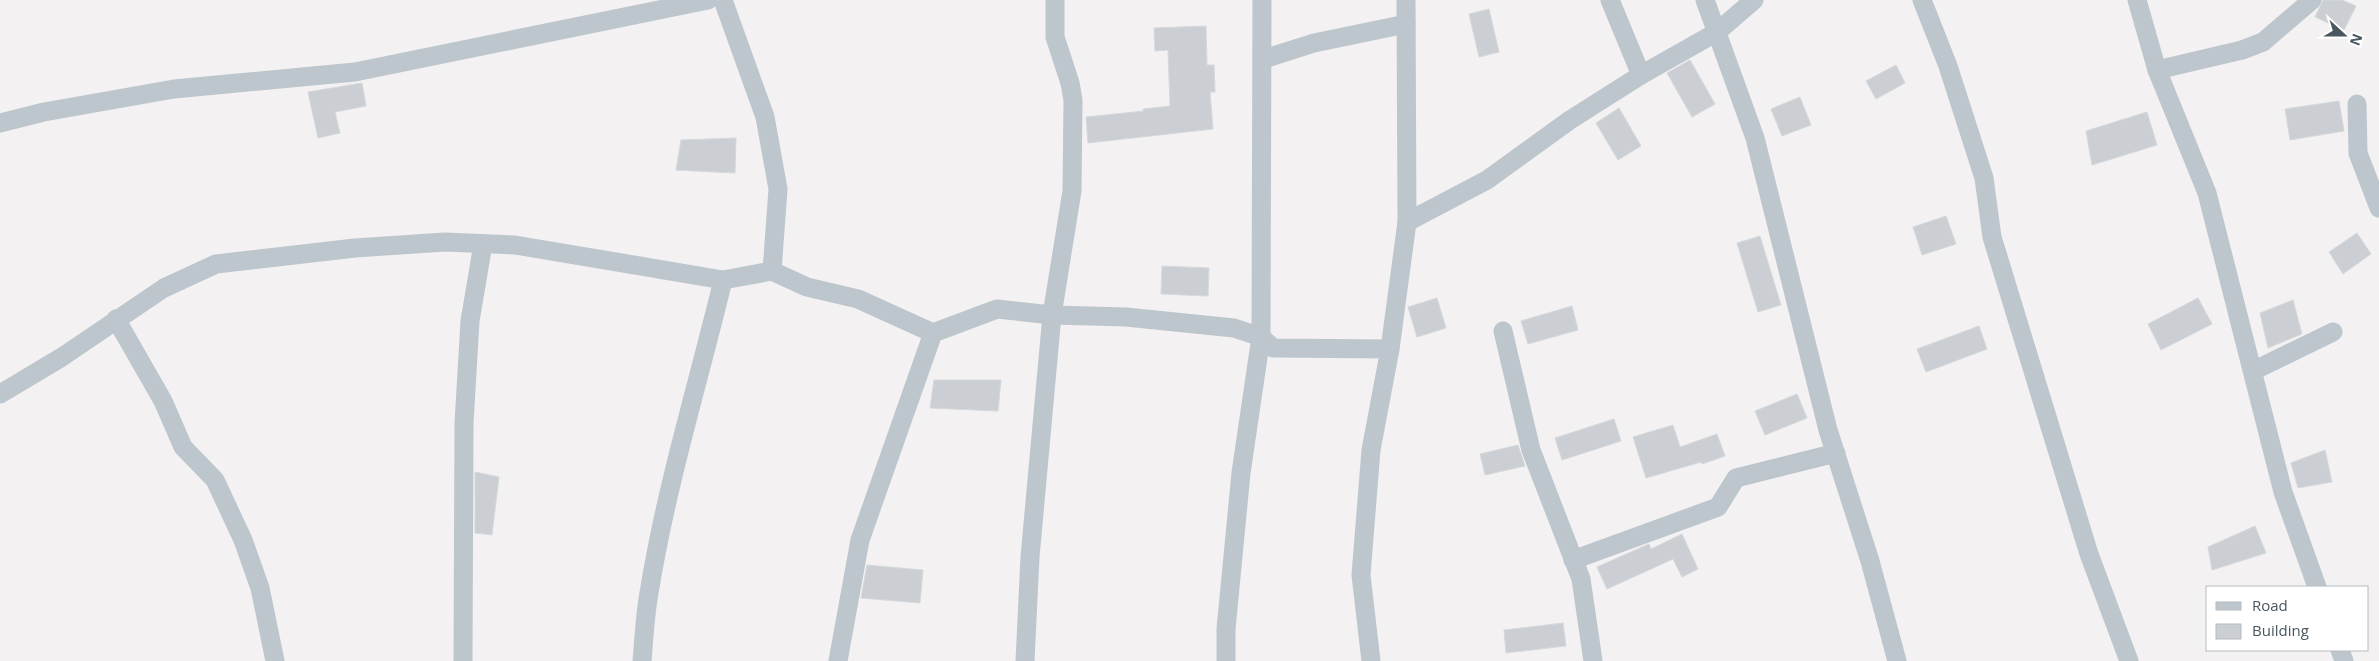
<svg xmlns="http://www.w3.org/2000/svg" width="2379" height="661" font-family="'Open Sans',sans-serif">
  <style>
    .building { fill: #cbced3; stroke: #d5d8dc }
    .lines { fill: none; stroke-linecap: round; stroke-linejoin: round }
    .street { stroke: #bdc6cd; stroke-width: 19 }
  </style>
  <rect width="100%" height="100%" fill="#f3f1f1"/>
  <g class="building">
    <path d="M2323 0H2342L2356 6 2344 30 2315 17Z"/>
    <path d="M1489 9 1499 52 1479 57 1469 14Z"/>
    <path d="M1206 26 1207 65H1214L1215 92H1210L1213 129 1088 143 1086 117 1144 111 1143 109 1170 106 1168 50 1155 51 1154 28Z"/>
    <path d="M1690 60 1715 104 1692 117 1667 73Z"/>
    <path d="M1896 65 1905 83 1876 99 1866 81Z"/>
    <path d="M362 83 366 106 335 112 340 133 318 138 308 92Z"/>
    <path d="M1800 97 1811 125 1782 136 1771 109Z"/>
    <path d="M2339 101 2344 131 2290 140 2285 109Z"/>
    <path d="M1619 108 1641 146 1618 160 1596 123Z"/>
    <path d="M2147 112 2157 145 2092 165 2086 131Z"/>
    <path d="M736 138 735 173 676 170 681 140Z"/>
    <path d="M1946 216 1956 244 1922 255 1913 227Z"/>
    <path d="M2357 233 2371 254 2343 274 2329 252Z"/>
    <path d="M1760 236 1781 305 1758 312 1737 243Z"/>
    <path d="M1162 266 1209 268 1208 296 1161 294Z"/>
    <path d="M1437 298 1446 328 1417 337 1408 307Z"/>
    <path d="M2198 298 2212 324 2161 350 2148 324Z"/>
    <path d="M2293 300 2302 334 2268 348 2260 313Z"/>
    <path d="M1572 306 1578 330 1528 344 1521 321Z"/>
    <path d="M1979 326 1987 349 1926 372 1917 349Z"/>
    <path d="M934 380H1001L998 411 930 408Z"/>
    <path d="M1797 394 1807 418 1765 435 1755 411Z"/>
    <path d="M1614 419 1621 441 1562 460 1555 438Z"/>
    <path d="M1673 425 1680 447 1717 434 1725 456 1702 464 1701 462 1646 478 1633 437Z"/>
    <path d="M1518 445 1525 466 1485 475 1480 454Z"/>
    <path d="M2325 450 2332 482 2298 488 2291 463Z"/>
    <path d="M475 472 499 477 492 535 475 533Z"/>
    <path d="M2255 526 2266 553 2212 570 2208 547Z"/>
    <path d="M1682 534 1698 569 1682 577 1673 559 1607 589 1597 567 1649 544 1651 549Z"/>
    <path d="M867 565 923 570 920 603 861 598Z"/>
    <path d="M1563 623 1566 646 1506 653 1504 630Z"/>
  </g>
  <g class="lines">
    <g class="street">
      <path d="M723 0 765 117 778 189 772 271"/>
      <path d="M1610 0 1641 75"/>
      <path d="M1705 0 1755 138 1828 430 1870 561 1897 661"/>
      <path d="M1922 0 1948 66 1984 178 1992 237 2089 554 2129 661"/>
      <path d="M2137 0 2157 70 2207 193 2283 492 2317 587"/>
      <path d="M1264 59 1314 43 1406 24"/>
      <path d="M2157 70 2242 50 2263 42 2312 0"/>
      <path d="M2357 104 2358 153 2379 208"/>
      <path d="M0 123 44 112 174 89 355 72 708 0"/>
      <path d="M1407 222 1487 180 1570 120 1641 75 1717 32 1754 0"/>
      <path d="M116 319 163 401 183 447 215 480 243 540 260 588 275 661"/>
      <path d="M1503 331 1531 450 1581 579 1593 661"/>
      <path d="M2253 371 2333 332"/>
      <path d="M0 394 62 357 164 288 216 264 355 248 445 242 515 245 723 280 772 271 807 287 858 299 933 333 997 309 1052 315 1126 317 1234 328 1261 337 1273 348 1390 349"/>
      <path d="M1573 560 1718 507 1736 478 1836 453"/>
      <path d="M2340 650 2344 661"/>
      <path d="M463 661 464 423 470 321 483 244"/>
      <path d="M642 661C644 638 645 615 649 593 666 487 698 384 723 280"/>
      <path d="M838 661 860 540 933 333"/>
      <path d="M1025 661 1030 557 1052 315 1072 191 1073 100 1070 83 1055 37V0"/>
      <path d="M1226 661V629L1241 473 1261 337 1262 0"/>
      <path d="M1371 661 1361 575 1371 450 1390 349 1407 222 1406 0"/>
    </g>
  </g>
  <rect x="2206" y="586" width="162" height="65" fill="#ffffff" stroke="#b6bbbf"/>
  <rect x="2216" y="602" width="25" height="8" fill="#bdc6cd" stroke="#b6bbbf"/>
  <text x="2252" y="611" font-size="15" fill="#49565e">Road</text>
  <rect x="2216" y="624" width="25" height="15" fill="#cbced3" stroke="#b6bbbf"/>
  <text x="2252" y="636" font-size="15" fill="#49565e">Building</text>
  <g transform="translate(2344 35) rotate(111)" stroke="#ffffff" stroke-width="4" paint-order="stroke">
  <path d="M0-4L9 19L0 12L-9 19Z" fill="#49565e"/>
  <text y="-8" font-size="14" font-weight="bold" text-anchor="middle" fill="#49565e">N</text>
  </g>
</svg>
